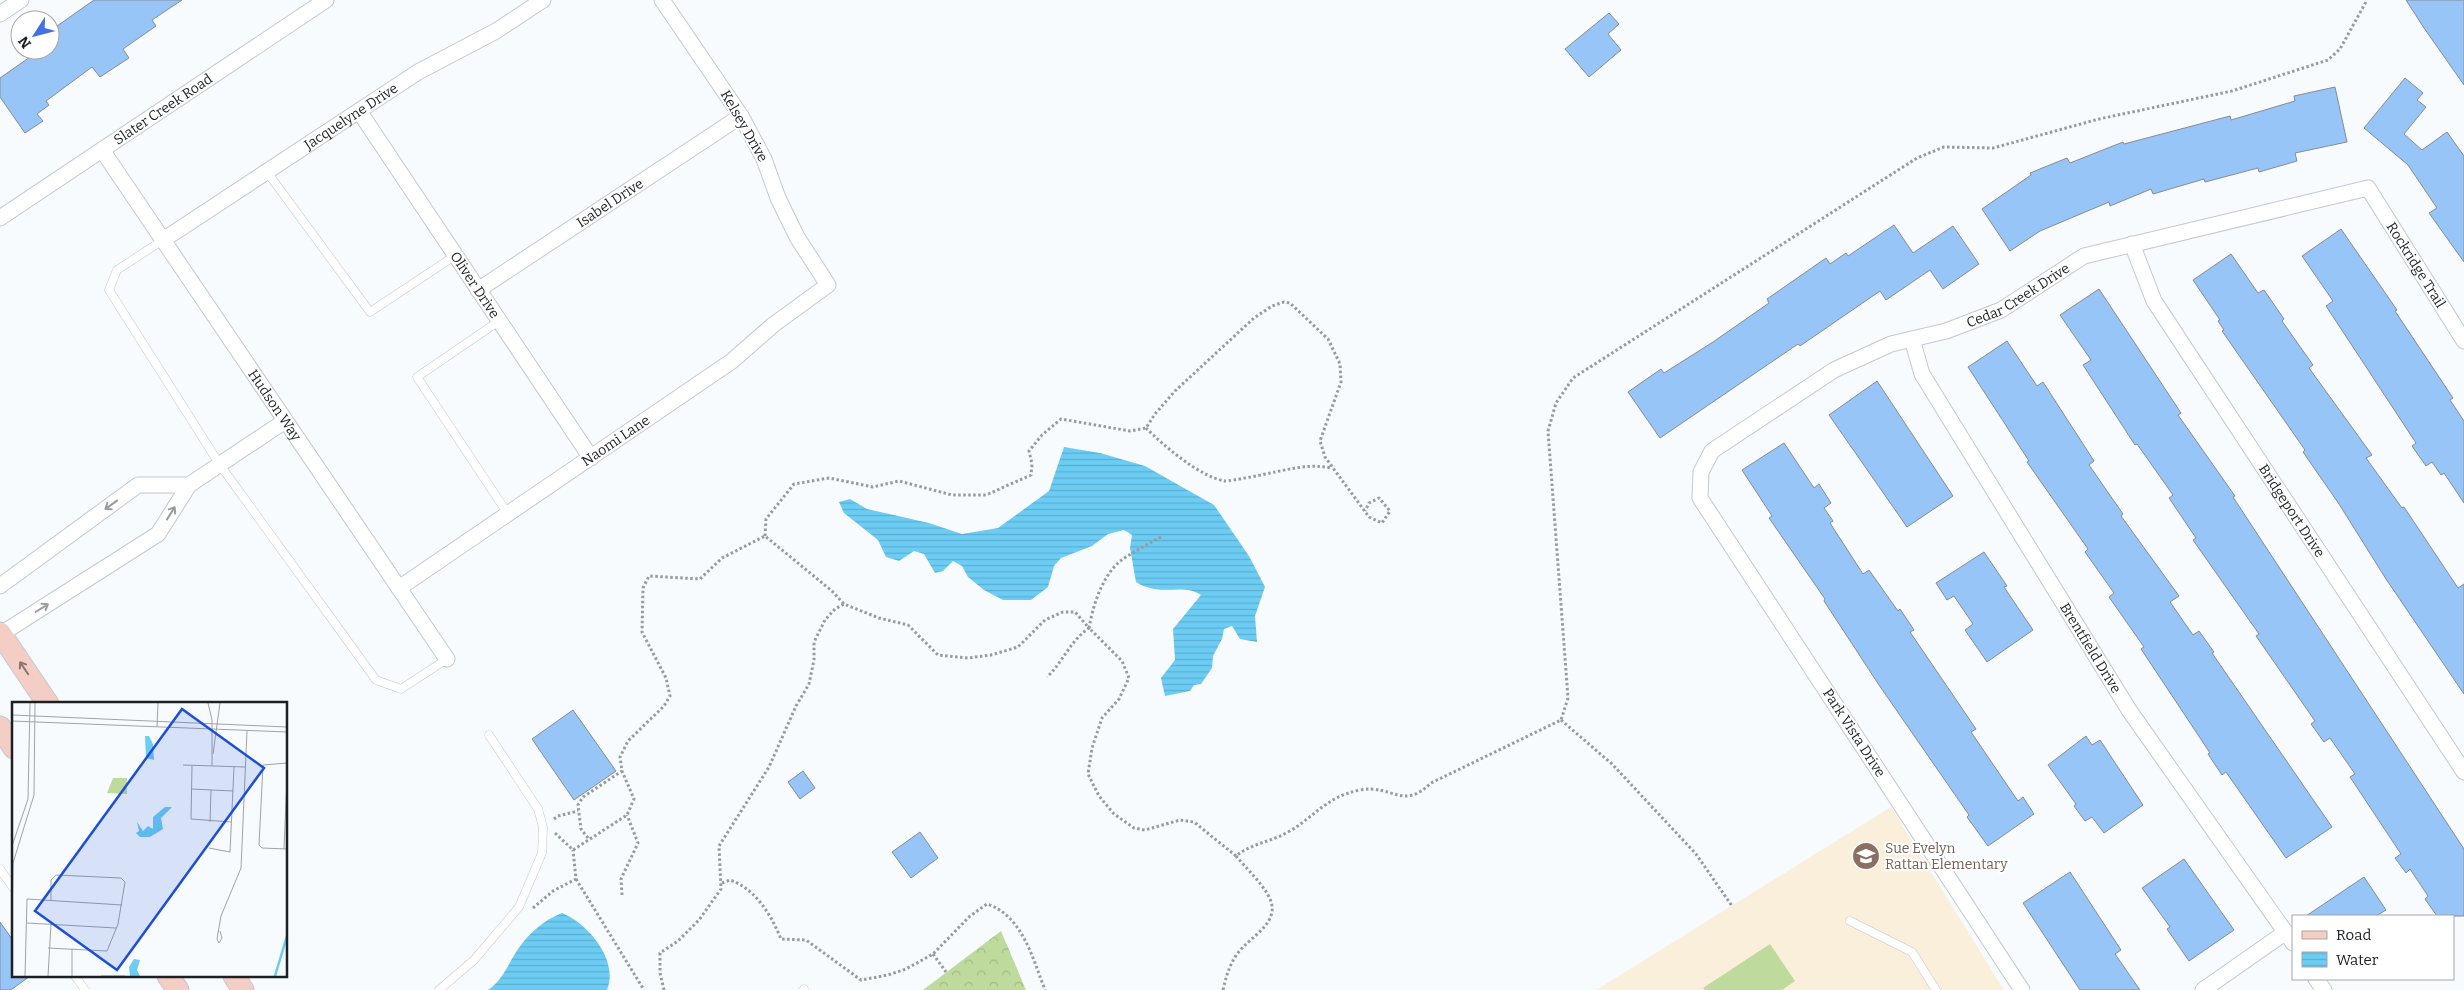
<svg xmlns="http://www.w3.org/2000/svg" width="2464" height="990" font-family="Bitter,serif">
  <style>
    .education { fill: #faefda }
    .park { fill: url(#park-crowns) }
    .pitch { fill: #beda9c }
    .water { fill: url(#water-rules) }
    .building { fill: #98c5f7; stroke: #858c93 }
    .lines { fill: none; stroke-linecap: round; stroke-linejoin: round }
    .service-casing { stroke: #c2c9d1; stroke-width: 9 }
    .minor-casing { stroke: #c2c9d1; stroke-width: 17 }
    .secondary-casing { stroke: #c2c9d1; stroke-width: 23 }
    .path { stroke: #989b9e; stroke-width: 3; stroke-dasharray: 2.5 2.5; stroke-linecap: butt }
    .service { stroke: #fff; stroke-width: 8 }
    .minor { stroke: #fff; stroke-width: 15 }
    .secondary { stroke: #f4cdc5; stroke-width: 21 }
    .oneway { stroke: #999b9c }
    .oneway2 { stroke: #887674 }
    .labels { text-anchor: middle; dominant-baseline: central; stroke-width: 4; stroke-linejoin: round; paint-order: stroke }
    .street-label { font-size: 14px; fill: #1d2023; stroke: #fff }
    .education-label { font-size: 14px; fill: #785e54; stroke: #fff; text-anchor: start }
    .inset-river { fill: none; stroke: #6cccf3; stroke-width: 2.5 }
    .inset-road { fill: none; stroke: #a0a3a6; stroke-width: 1 }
    .view { fill: #1d4ed8; fill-opacity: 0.15; stroke: #1d4ed8; stroke-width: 2.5 }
    .inset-edge { fill: none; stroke: #1d2023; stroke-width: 2.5 }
  </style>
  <defs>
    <pattern id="park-crowns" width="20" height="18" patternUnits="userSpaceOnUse" patternTransform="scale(1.25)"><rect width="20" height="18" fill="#beda9c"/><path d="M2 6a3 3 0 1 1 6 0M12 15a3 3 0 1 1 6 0" fill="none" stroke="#a3bb86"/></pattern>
    <pattern id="water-rules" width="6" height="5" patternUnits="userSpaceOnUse" patternTransform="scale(1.25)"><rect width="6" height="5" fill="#6cccf3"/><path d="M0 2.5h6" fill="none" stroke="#5dafd0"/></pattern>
  </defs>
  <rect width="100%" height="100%" fill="#f8fbfe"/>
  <path class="education" d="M1891 807 2004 990H1596Z"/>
  <path class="park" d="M1001 931 1026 990H923Z"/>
  <path class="pitch" d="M1770 944 1795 981 1782 990H1705L1703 988Z"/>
  <g class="water">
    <path d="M1064 447 1100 453 1145 466 1214 505 1249 556 1265 587 1255 616 1257 642 1240 639 1232 626 1224 629 1222 639 1213 656 1212 668 1201 684 1194 685 1190 691 1165 696 1161 678 1175 660 1173 629 1201 595C1182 582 1161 598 1136 582L1130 548 1132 535 1124 530 1108 534 1092 546 1061 558 1054 566 1048 587 1031 600H1003L984 590 968 577 962 566 953 561 943 571 935 573 924 554 914 551 899 561 886 557 878 540 844 513 839 502 850 499 867 509 929 523 962 534 998 528 1049 491Z"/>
    <path d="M562 913C589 924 619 961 607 990H488C503 980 508 964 518 949 529 933 544 920 562 913Z"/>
  </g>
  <g class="building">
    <path d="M94 0H182L152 20 156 26 123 49 129 58 100 77 92 67 46 101 49 105 37 114 43 121 25 133 0 97V78L40 50H50V31Z"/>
    <path d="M2406 0H2464V85L2424 28Z"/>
    <path d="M1609 13 1619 24 1608 34 1621 50 1589 77 1565 49Z"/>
    <path d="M2405 78 2423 93 2417 100 2426 107 2404 134 2422 150 2447 132 2464 156V262L2429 213 2437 208 2408 165 2364 128Z"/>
    <path d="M2335 87 2347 142 2295 153 2297 161 2259 172 2258 168 2205 182 2204 179 2153 194 2151 189 2110 206 2109 202 2040 231 2010 251 1982 209 2031 175 2030 173 2067 158 2070 163 2123 142 2124 144 2230 116 2231 120 2295 101 2294 96Z"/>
    <path d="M1894 225 1913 253 1953 226 1979 264 1943 289 1930 270 1886 300 1880 291 1800 346 1798 344 1660 438 1628 392 1661 369 1664 373 1713 342 1769 303 1767 299 1826 258 1830 264 1846 253 1848 256Z"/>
    <path d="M2341 229 2397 310 2395 311 2453 398 2450 400 2464 421V503L2444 473 2441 475 2432 462 2426 466 2412 446 2416 443 2326 306 2333 301 2302 256Z"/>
    <path d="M2231 254 2258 293 2264 290 2284 319 2282 321 2313 365 2309 368 2372 455 2366 458 2402 508 2404 507 2458 588 2464 584V694L2386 579 2339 504 2303 452 2305 450 2222 331 2224 330 2218 321 2220 320 2193 280Z"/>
    <path d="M2099 289 2181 413 2178 415 2235 496 2233 497 2464 849V916H2437L2425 899 2428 896 2410 869 2406 873 2395 858 2401 854 2350 777 2355 774 2330 738 2324 742 2311 724 2315 721 2256 636 2259 634 2193 540 2196 538 2169 498 2173 495 2137 444 2135 445 2083 365 2091 360 2060 315Z"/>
    <path d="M2007 341 2037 386 2043 382 2094 461 2089 465 2123 514 2121 516 2179 596 2170 602 2193 635 2199 631 2214 652 2212 653 2332 827 2286 858 2226 772 2222 775 2208 754 2210 753 2141 649 2144 647 2109 597 2114 593 2085 552 2088 549 2027 462 2029 461 1968 367Z"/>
    <path d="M1877 381 1953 496 1907 527 1829 415Z"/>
    <path d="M1784 443 1814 488 1819 484 1831 503 1824 508 1833 521 1830 523 1863 574 1869 570 1898 611 1900 609 1914 630 1910 632 1976 729 1971 732 2018 801 2023 797 2034 814 1988 846 1967 817 1969 815 1879 685 1824 601 1825 599 1769 518 1772 516 1742 470Z"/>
    <path d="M1984 552 2007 586 2004 587 2033 630 1987 662 1965 630 1973 624 1954 596 1947 600 1936 583Z"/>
    <path d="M573 710 616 771 574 800 532 739Z"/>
    <path d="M2086 736 2092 745 2100 740 2143 805 2104 833 2092 817 2085 821 2074 806 2076 804 2048 765Z"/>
    <path d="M803 771 815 788 800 799 788 782Z"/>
    <path d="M920 832 938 858 911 878 892 852Z"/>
    <path d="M2184 859 2234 930 2189 961 2167 929 2170 927 2142 888Z"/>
    <path d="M2070 872 2121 950 2115 954 2140 990H2080L2023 903Z"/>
    <path d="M2364 877 2386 910 2376 916H2306Z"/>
    <path d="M0 922 14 942V976H30L11 990H0Z"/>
  </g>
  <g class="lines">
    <g class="service-casing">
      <g id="service">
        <path d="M267 172 370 312 456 255"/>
        <path d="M163 240 117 270 109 290 220 465 376 680 401 689 447 659"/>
        <path d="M499 321 417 377 508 514"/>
        <path d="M0 869 14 889"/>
        <path d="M1850 921 1912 952 1936 990"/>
        <path d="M75 976 85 990"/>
        <path d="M439 990 474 960 519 907 542 853 543 827 538 809 489 735"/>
        <path d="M803 990 804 989"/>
      </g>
    </g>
    <g class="minor-casing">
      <g id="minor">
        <path d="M0 14 21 0"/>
        <path id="s1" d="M359 111 591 458"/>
        <path id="s2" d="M102 150 447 659"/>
        <path id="s3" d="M0 218 326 0"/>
        <path id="s4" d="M163 240 418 72 496 31 543 0"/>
        <path id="s5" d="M2132 244 2154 301 2464 772"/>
        <path id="s6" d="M478 290 741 116"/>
        <path id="s7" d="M1912 339 1922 374 2129 710 2293 943"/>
        <path d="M0 586 138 485H189"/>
        <path id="s8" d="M399 588 732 361 773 325 828 285 797 237 778 198 764 159 741 116 662 0"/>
        <path d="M1 634 158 534 189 485 285 421"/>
        <path d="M2316 979 2324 990"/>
        <path id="s9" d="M2022 990 1700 498 1701 472 1712 451 1834 370 1891 344 1946 331 2001 310 2084 256 2368 188 2464 341"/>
        <path d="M2203 990 2286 932"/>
      </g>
    </g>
    <g class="secondary-casing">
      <g id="secondary">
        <path d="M0 633 48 704"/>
        <path d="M0 727 14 748"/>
        <path d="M168 976 178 990"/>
        <path d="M234 976 243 990"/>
      </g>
    </g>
    <g class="path">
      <path d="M1146 428C1164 446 1200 477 1225 481 1231 481 1267 474 1275 472 1294 468 1312 464 1332 468"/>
      <path d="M765 536 766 519 794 484 829 478 873 487 899 481 952 495H986L1031 475 1032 464 1029 451 1042 435 1061 419 1130 431 1146 428 1155 414 1175 391 1254 318 1272 306 1284 302 1290 303 1328 339 1340 364 1341 382 1320 441 1325 457 1369 517 1382 523 1390 511 1379 498 1369 503 1365 511"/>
      <path d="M1161 537C1148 544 1135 551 1123 559 1103 573 1093 605 1089 628L1122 661 1129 678 1119 699 1102 718 1092 748 1088 774 1099 796 1114 814 1134 828 1145 830 1180 820 1194 822 1236 856"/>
      <path d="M1561 720 1612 764 1696 854 1732 906"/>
      <path d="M554 819 558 816 578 811"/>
      <path d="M555 833 573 850 627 815 634 799 622 771 620 757 628 741 664 706 670 696 666 678 642 632 643 588 649 576 700 579 722 558 765 536 832 591 844 604 879 618 908 625 938 655 968 658 991 655 1018 647 1045 620 1063 612H1075L1089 628C1070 641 1063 662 1047 677"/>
      <path d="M588 838 581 829 578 805 583 797 622 771"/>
      <path d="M576 879 644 990"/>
      <path d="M722 883 730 880C756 889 771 915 781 939L806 940 861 980 888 975 906 969 933 954 970 916 987 904C1022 915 1033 959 1045 990"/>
      <path d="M622 895 621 879 638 843 627 815"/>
      <path d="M533 908 553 891 576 879 573 850"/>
      <path d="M933 954 946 972"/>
      <path d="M664 990 660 973V953L678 941 699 920 721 889 719 846 769 767 796 706 809 684 814 660V642L825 620 835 609 844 604"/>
      <path d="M1223 990C1226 977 1229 966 1237 954 1250 936 1284 922 1268 895 1260 881 1246 868 1236 856 1252 843 1271 842 1288 832 1315 817 1325 797 1360 790 1393 784 1402 811 1431 783L1561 720 1568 698 1548 431 1556 403 1573 378 1917 158 1944 147 1993 148 2099 119 2232 91 2328 60 2340 49 2367 0"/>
    </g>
    <use href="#service" class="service"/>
    <use href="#minor" class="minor"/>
    <use href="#secondary" class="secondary"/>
  </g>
  <defs><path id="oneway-shaft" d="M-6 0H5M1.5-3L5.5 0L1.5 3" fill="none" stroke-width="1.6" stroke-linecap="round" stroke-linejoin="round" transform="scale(1.25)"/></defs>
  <g class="oneway">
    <use href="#oneway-shaft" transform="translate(111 505) rotate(144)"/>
    <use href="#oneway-shaft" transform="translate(171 513) rotate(-58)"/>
    <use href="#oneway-shaft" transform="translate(42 608) rotate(-32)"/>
  </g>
  <use class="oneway2" href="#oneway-shaft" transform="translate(24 668) rotate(-124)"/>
  <defs>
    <g id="school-disc" transform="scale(1.4375)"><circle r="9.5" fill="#8d6e63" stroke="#fff"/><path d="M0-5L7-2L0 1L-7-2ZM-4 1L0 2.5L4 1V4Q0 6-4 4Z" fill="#fff"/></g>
  </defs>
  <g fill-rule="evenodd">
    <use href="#school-disc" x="1866" y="856"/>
  </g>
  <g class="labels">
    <g class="street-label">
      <text stroke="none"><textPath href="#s3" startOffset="196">Slater Creek Road</textPath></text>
      <text stroke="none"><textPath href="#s4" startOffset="225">Jacquelyne Drive</textPath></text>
      <text transform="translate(744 126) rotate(60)">Kelsey Drive</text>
      <text stroke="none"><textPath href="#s6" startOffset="158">Isabel Drive</textPath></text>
      <text stroke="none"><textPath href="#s9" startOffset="1444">Rockridge Trail</textPath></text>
      <text stroke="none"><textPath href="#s1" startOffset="209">Oliver Drive</textPath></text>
      <text stroke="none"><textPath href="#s9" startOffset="984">Cedar Creek Drive</textPath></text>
      <text stroke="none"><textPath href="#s2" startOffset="308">Hudson Way</textPath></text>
      <text stroke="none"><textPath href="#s8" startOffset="262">Naomi Lane</textPath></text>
      <text stroke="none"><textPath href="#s5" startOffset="312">Bridgeport Drive</textPath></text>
      <text stroke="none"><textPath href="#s7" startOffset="358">Brentfield Drive</textPath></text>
      <text transform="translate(1854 733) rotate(57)">Park Vista Drive</text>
    </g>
    <g class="education-label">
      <text x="1885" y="848">Sue Evelyn<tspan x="1885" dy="16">Rattan Elementary</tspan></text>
    </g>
  </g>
  <g transform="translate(12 702)">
    <rect width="275" height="275" fill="#f8fbfe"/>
    <path d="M101 76H115V92L95 91Z" fill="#beda9c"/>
    <path d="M133 34H137L141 42 142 58 134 56ZM153 105H160L149 116 151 127 138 135H128L124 131 127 129 125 120 131 129 136 124 141 127V115ZM122 257 128 258 125 268 128 274H118L117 265Z" fill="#6cccf3"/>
    <path class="inset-river" d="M263 274 275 234"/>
    <path class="inset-road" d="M196 1 200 18V64M0 13 275 25M0 19 275 30M145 25 146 1M201 52 208 1M275 61 251 63 247 143 250 146 275 147M171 63 233 65M180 64 179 117 219 120M179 87 221 89M198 120 199 88M0 144 16 97 18 1M197 146 218 150 222 65M272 147 275 76M15 221 104 226M208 229 210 236 207 241 205 237 209 214 229 166 235 29M0 230 1 161 22 93 23 1M36 246 95 249 106 222 113 180 109 176 44 173 39 178V198M13 274 15 197 110 203M36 274 39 222M60 274V247M89 274H113"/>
    <path class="view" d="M170 7 252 66 105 268 23 209Z"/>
    <rect width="275" height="275" class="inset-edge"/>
  </g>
  <rect x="2292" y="915" width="162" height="65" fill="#ffffff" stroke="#a5a6a7"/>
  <rect x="2302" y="931" width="25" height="8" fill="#f4cdc5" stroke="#a5a6a7"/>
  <text x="2336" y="940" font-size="15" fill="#1d2023">Road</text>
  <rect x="2302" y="952" width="25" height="15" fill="url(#water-rules)" stroke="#a5a6a7"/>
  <text x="2336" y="965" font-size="15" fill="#1d2023">Water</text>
  <g transform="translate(35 35) rotate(234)"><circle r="24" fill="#ffffff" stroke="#a5a6a7"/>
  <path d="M0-4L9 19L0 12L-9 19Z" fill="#4371e3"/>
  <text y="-8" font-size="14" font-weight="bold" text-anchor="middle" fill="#1d2023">N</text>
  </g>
</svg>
